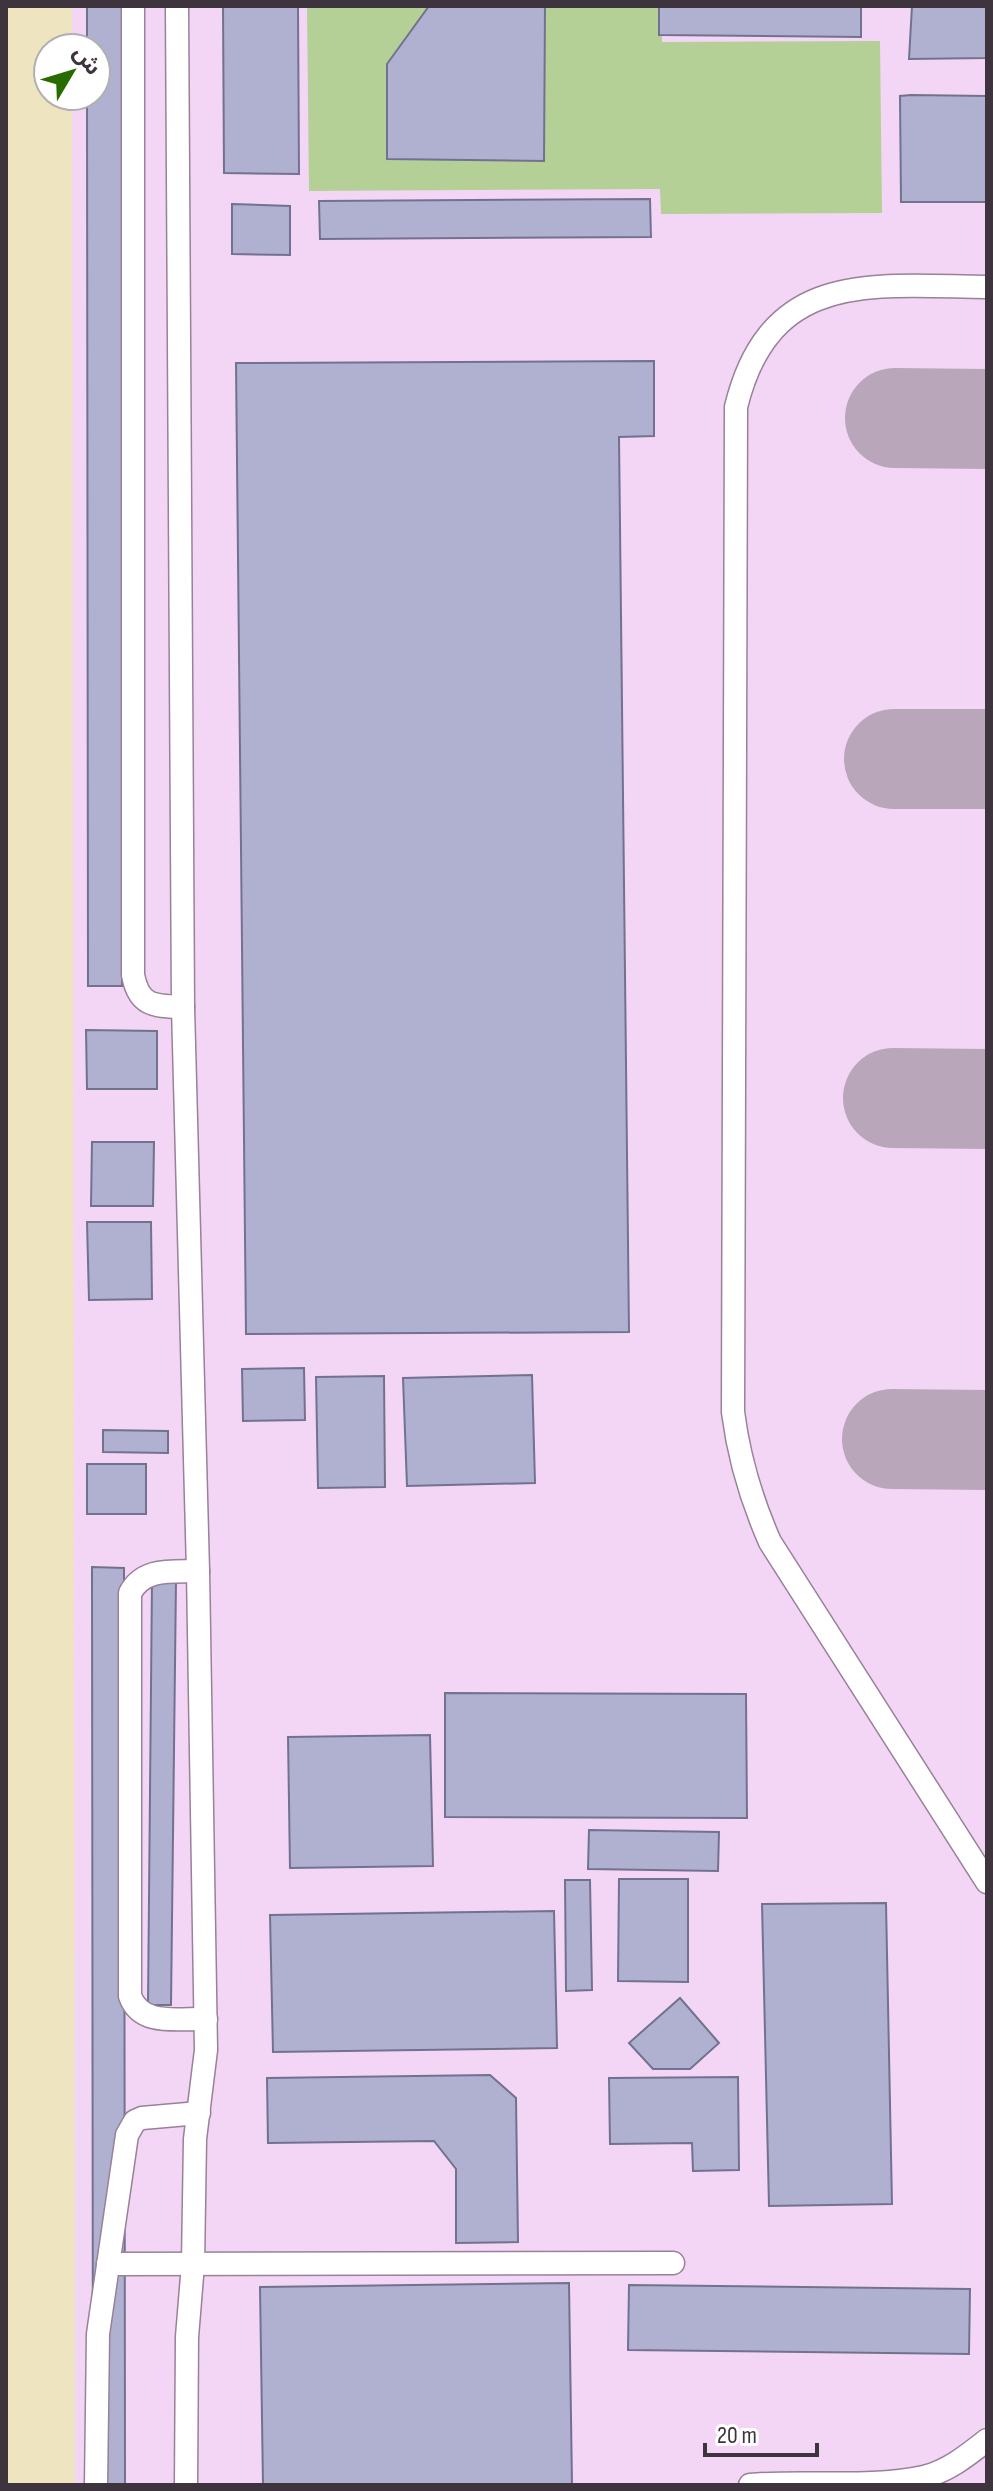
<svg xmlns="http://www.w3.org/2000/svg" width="993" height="2491" font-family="'Sofia Sans Condensed','Noto Sans Arabic',sans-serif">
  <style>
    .built { fill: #f3d6f6 }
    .green { fill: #b4d096 }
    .sand { fill: #eee4bf }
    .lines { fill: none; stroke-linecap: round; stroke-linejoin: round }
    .taxiway { stroke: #baa6ba; stroke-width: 100 }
    .building { fill: #b0b1d1; stroke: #72728f; stroke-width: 2 }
    .lane-casing { stroke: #988199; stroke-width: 25 }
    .lane { stroke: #fff; stroke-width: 22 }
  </style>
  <rect width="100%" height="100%" fill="#fde4ff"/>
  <path class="built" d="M71 6H987V2485H49L71 96H96V48H71Z"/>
  <path class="green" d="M307 6H661L662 42 880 41 882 213 661 214 660 189 309 191Z"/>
  <path class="sand" d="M8 6H72V48H48V96H72L75 2485H7Z"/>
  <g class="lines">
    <g class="taxiway">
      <path d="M895 418 987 419"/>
      <path d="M894 759H987"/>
      <path d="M893 1098 987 1099"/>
      <path d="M892 1439 987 1440"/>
    </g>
  </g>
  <g class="building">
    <path d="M87 6H122V986H88L87 96H96V48H87Z"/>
    <path d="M223 6H298L299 174 224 173Z"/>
    <path d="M429 6H545L544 161 387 159V64Z"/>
    <path d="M659 6H861V37L659 35Z"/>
    <path d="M912 6H987V58L909 59Z"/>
    <path d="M911 95 987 96V202H901L900 96Z"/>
    <path d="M650 199 651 237 320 239 319 201Z"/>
    <path d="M232 204 290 206V255L232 254Z"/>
    <path d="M654 361V436L619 437 629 1332 246 1334 236 363Z"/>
    <path d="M86 1030 157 1031V1089H87Z"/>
    <path d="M92 1142H154L153 1206H91Z"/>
    <path d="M87 1222H151L152 1299 89 1300Z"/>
    <path d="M304 1368 305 1420 243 1421 242 1369Z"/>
    <path d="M532 1375 535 1483 407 1486 403 1378Z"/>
    <path d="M384 1376 385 1487 318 1488 316 1377Z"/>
    <path d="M103 1430 168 1431V1453L103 1452Z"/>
    <rect x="87" y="1464" width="59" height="50"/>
    <path d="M92 1567 124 1568 125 2485H93Z"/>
    <path d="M152 1580H176L171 2005H148Z"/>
    <path d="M445 1693 746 1694 747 1818 445 1817Z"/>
    <path d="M430 1735 433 1866 290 1868 288 1737Z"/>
    <path d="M589 1830 719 1832 718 1871 588 1869Z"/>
    <path d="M619 1879H688V1982L618 1981Z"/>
    <path d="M565 1880H590L592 1990 566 1991Z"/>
    <path d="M886 1903 892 2204 769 2206 762 1904Z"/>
    <path d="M554 1911 557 2048 273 2052 270 1915Z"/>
    <path d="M680 1998 719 2043 690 2069H653L629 2043Z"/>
    <path d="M490 2075 516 2098 518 2242 456 2243V2169L434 2141 268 2143 267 2078Z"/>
    <path d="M738 2077 739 2170 693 2171 692 2143 610 2144 609 2078Z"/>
    <path d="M569 2283 572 2485H263L260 2287Z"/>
    <path d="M629 2285 970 2289 969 2354 628 2350Z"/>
  </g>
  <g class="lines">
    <g class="lane-casing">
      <g id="lane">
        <path d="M133 6V975C139 1007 155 1006 183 1007"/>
        <path d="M177 6 183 1007 198 1571 206 2050 195 2139 193 2264 187 2337 186 2485"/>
        <path d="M987 287C873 286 770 268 736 407L733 1412C739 1459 751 1499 770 1542L987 1882"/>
        <path d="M198 1571C172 1572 144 1567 130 1593V1996C141 2027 178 2018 206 2019"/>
        <path d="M108 2264 673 2263"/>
        <path d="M96 2485 98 2334 127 2135 135 2121 142 2118 199 2113"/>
        <path d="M750 2485C807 2480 868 2489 924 2477 948 2471 968 2455 987 2440"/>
      </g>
    </g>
    <use href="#lane" class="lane"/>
  </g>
  <rect width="993" height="2491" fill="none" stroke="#3e343e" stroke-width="16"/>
  <g transform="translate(72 72) rotate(52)"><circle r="38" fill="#ffffff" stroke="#b2aeb2" stroke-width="2"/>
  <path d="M0-6L14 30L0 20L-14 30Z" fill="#2a6b00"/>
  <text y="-12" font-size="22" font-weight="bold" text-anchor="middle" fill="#3e343e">ش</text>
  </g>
  <path d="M705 2443v12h112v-12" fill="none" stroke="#3e343e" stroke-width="4"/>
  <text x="717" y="2443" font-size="24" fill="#3e343e" stroke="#ffffff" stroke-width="6" paint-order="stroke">20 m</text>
</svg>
